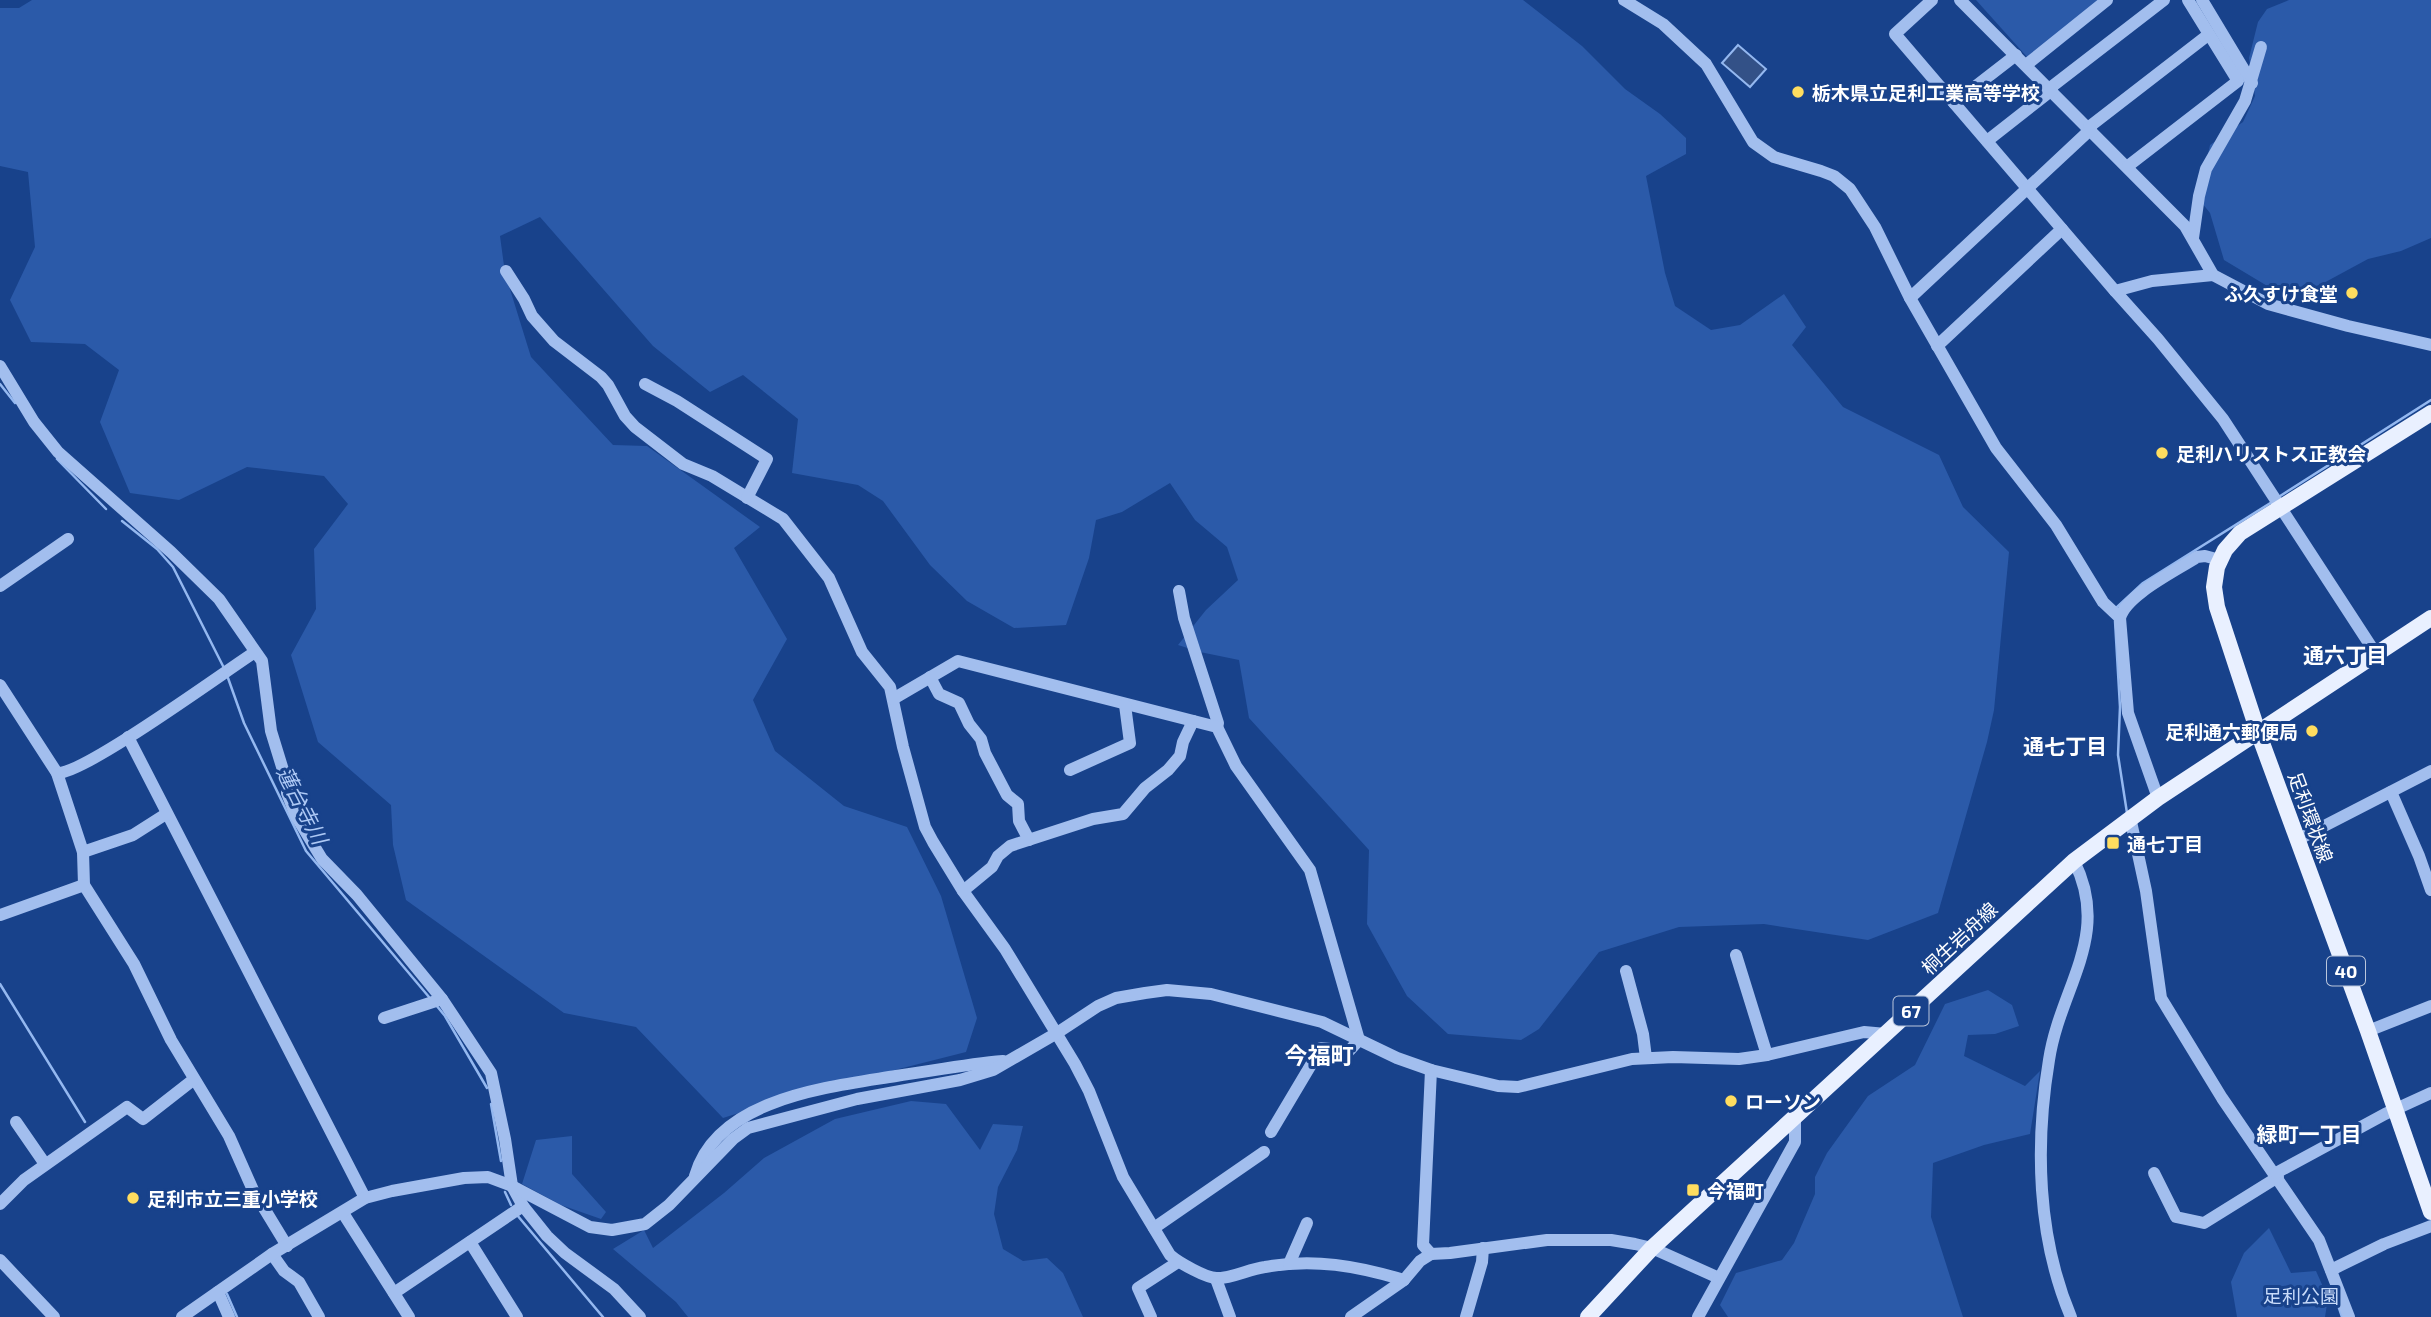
<svg xmlns="http://www.w3.org/2000/svg" width="2431" height="1317" font-family="'Exo 2','Noto Sans JP',sans-serif">
  <style>
    .green { fill: #2b5aa9 }
    .water { fill: #335187; stroke: #94b8f0; stroke-width: 2 }
    .lines { fill: none; stroke-linecap: round; stroke-linejoin: round }
    .stream { stroke: #94b8f0; stroke-width: 2.5 }
    .minor { stroke: #a2beee; stroke-width: 12 }
    .major { stroke: #e9f0ff; stroke-width: 16 }
    .poi-dot { fill: #ffdd5f; stroke: #18428b; stroke-width: 2.5 }
    .labels { text-anchor: middle; dominant-baseline: central; stroke-width: 6; stroke-linejoin: round; paint-order: stroke }
    .shield { fill: #18428b; stroke: #bac6dc; stroke-width: 2 }
    .shield-label { font-size: 18px; font-weight: bold; fill: #fff }
    .poi-label { font-size: 19px; font-weight: bold; fill: #fff; stroke: #18428b; text-anchor: start }
    .street-label { font-size: 19px; fill: #fff; stroke: #18428b }
    .park-label { font-size: 19px; fill: #c8dbfa; stroke: #18428b }
    .neighbourhood-label { font-size: 21px; font-weight: bold; fill: #fff; stroke: #18428b }
    .water-label { font-size: 21px; font-style: italic; fill: #aec9f5; stroke: #18428b }
    .quarter-label { font-size: 23px; font-weight: bold; fill: #fff; stroke: #18428b }
  </style>
  <rect width="100%" height="100%" fill="#18428b"/>
  <g class="green">
    <path d="M32 0H1523L1582 46 1625 89 1660 114 1686 138V154L1646 176 1665 273 1675 306 1711 330 1740 325 1784 294 1806 327 1792 345 1843 407 1939 455 1963 507 2009 552 1994 710 1987 742 1938 913 1868 940 1764 924 1679 927 1599 952 1539 1029 1521 1040 1448 1034 1407 996 1367 924 1369 850 1249 718 1239 660 1200 652 1178 645 1206 610 1238 580 1227 547 1195 520 1170 483 1122 512 1096 520 1089 558 1066 625 1014 628 967 601 930 565 883 501 858 485 792 473 798 419 743 375 710 392 653 346 540 217 500 236 505 273 531 357 613 445 647 446 760 527 734 548 787 639 753 700 775 751 844 806 907 827 941 896 977 1018 966 1052 796 1095 723 1118 636 1027 564 1013 406 900 393 845 391 805 318 742 291 655 316 609 314 549 348 504 324 476 247 467 179 500 130 493 100 422 119 370 85 344 31 342 10 300 35 247 28 172 0 166V8H19Z"/>
    <path d="M1976 0H2100L2028 58Z"/>
    <path d="M2289 0H2431V238L2401 251 2368 259 2320 285 2304 289 2274 290 2224 260 2210 213 2198 198 2210 145 2243 122 2255 96 2249 58 2258 22 2267 9Z"/>
    <path d="M1988 990 2012 1005 2019 1026 1995 1034 1968 1035 1964 1056 2025 1086 2040 1071 2030 1134 1984 1145 1933 1163 1931 1217 1963 1317H1728L1720 1305 1736 1273 1782 1260 1794 1243 1815 1194V1177L1827 1153 1868 1096 1915 1065 1945 1004Z"/>
    <path d="M911 1101 946 1104 980 1150 993 1124 1023 1126 1017 1150 998 1187 994 1214 1003 1249 1023 1261 1047 1258 1063 1273 1083 1317H688L676 1302 613 1249 644 1230 653 1248 724 1193 764 1158 835 1119Z"/>
    <path d="M572 1136V1174L606 1212 601 1219 561 1205 522 1184 536 1140Z"/>
    <path d="M2269 1228 2291 1273 2316 1271 2328 1298 2325 1317H2237L2231 1282 2244 1253Z"/>
  </g>
  <path class="water" d="M1738 45 1766 69 1750 87 1722 63Z"/>
  <g class="lines">
    <g class="stream">
      <path d="M0 384 15 403"/>
      <path d="M57 459 106 509"/>
      <path d="M2277 498 2431 400"/>
      <path d="M122 521 157 549 173 567 224 668"/>
      <path d="M2116 608 2143 583 2272 502"/>
      <path d="M2115 621 2120 707 2118 755 2127 813"/>
      <path d="M228 678 244 723 306 851 429 997"/>
      <path d="M0 984 85 1122"/>
      <path d="M436 1005 445 1016 487 1088"/>
      <path d="M491 1104 501 1161"/>
      <path d="M505 1192 511 1205"/>
      <path d="M517 1215 603 1317"/>
      <path d="M227 1294 237 1317"/>
      <path d="M2337 1302 2342 1317"/>
    </g>
    <g class="minor">
      <path d="M1624 0 1663 24 1706 64 1753 142 1774 157 1821 171 1834 176 1850 189 1875 227 1910 298 1996 448 2056 525 2103 602 2120 618"/>
      <path d="M1932 0 1895 34 2115 291 2158 339 2223 419 2376 654"/>
      <path d="M1960 0 2185 226 2213 275 2268 304 2348 326 2431 345"/>
      <path d="M2202 0 2252 83"/>
      <path d="M2026 65 2107 0"/>
      <path d="M2050 88 2164 0"/>
      <path d="M1954 103 2016 55"/>
      <path d="M2089 127 2208 35"/>
      <path d="M1987 141 2052 90"/>
      <path d="M2128 166 2238 81 2188 0"/>
      <path d="M2193 238 2199 196 2206 169 2245 101 2261 47"/>
      <path d="M506 271 524 299 532 316 554 341 601 377 608 385 625 416 635 427 683 464 712 476 783 519 829 578 862 652 890 687 903 747 925 827 933 842 963 891 1005 949 1075 1064 1089 1091 1123 1177 1170 1255C1178 1262 1207 1279 1218 1278 1233 1278 1249 1269 1265 1267 1314 1258 1357 1266 1404 1280"/>
      <path d="M2115 291 2152 281 2213 275"/>
      <path d="M1910 298 2091 129"/>
      <path d="M1937 346 2062 229"/>
      <path d="M0 366 34 422 58 452 171 552 219 599 262 661 271 731 287 783V793L296 816 322 859 357 895 442 999 491 1073 505 1139 512 1186 523 1206 547 1236 565 1253 614 1289 640 1317"/>
      <path d="M645 384 677 401 767 459 747 498"/>
      <path d="M0 586 68 539"/>
      <path d="M1179 591 1184 618 1218 723 1217 727"/>
      <path d="M930 677 939 694 959 703 969 724 981 739 985 753 1007 795 1018 804 1019 821 1029 840"/>
      <path d="M0 685 57 773 83 852 84 885 134 964 171 1040 229 1136 253 1190 287 1246"/>
      <path d="M893 699 958 661 1217 727 1236 766 1310 870 1359 1040 1349 1051 1321 1048 1271 1132"/>
      <path d="M128 737 365 1198"/>
      <path d="M1070 770 1130 743 1125 705"/>
      <path d="M57 773C83 775 224 672 255 652"/>
      <path d="M2391 792 2419 856 2431 890"/>
      <path d="M2158 798 2128 713 2120 618C2126 595 2176 571 2197 557L2205 556 2220 560"/>
      <path d="M2130 817 2146 891 2161 998 2222 1098 2319 1240 2349 1317"/>
      <path d="M2297 840 2431 771"/>
      <path d="M83 852 133 835 166 814"/>
      <path d="M963 891 992 867 998 856 1010 846 1093 819 1123 814 1145 788 1168 770 1180 756 1183 742 1193 721"/>
      <path d="M0 915 84 885"/>
      <path d="M1736 955 1767 1055"/>
      <path d="M1626 971 1643 1034 1646 1058"/>
      <path d="M384 1018 442 999"/>
      <path d="M2368 1031 2431 1006"/>
      <path d="M1431 1070 1423 1245 1431 1254"/>
      <path d="M16 1122 45 1164"/>
      <path d="M2154 1173 2176 1217 2204 1223 2278 1177"/>
      <path d="M2276 1173 2385 1114 2431 1093"/>
      <path d="M695 1176C717 1098 829 1087 896 1076 932 1071 967 1064 1003 1061"/>
      <path d="M0 1204 24 1180 127 1107 143 1119 193 1080"/>
      <path d="M343 1213 409 1317"/>
      <path d="M1154 1228 1264 1152"/>
      <path d="M470 1242 517 1317"/>
      <path d="M272 1254 284 1271 299 1282 319 1317"/>
      <path d="M0 1260 54 1317"/>
      <path d="M1289 1264 1307 1223"/>
      <path d="M2331 1270 2384 1244 2431 1226"/>
      <path d="M1216 1279 1230 1317"/>
      <path d="M218 1292 229 1317"/>
      <path d="M394 1293 523 1206"/>
      <path d="M182 1317 272 1254 365 1198 392 1191 464 1178 488 1177 512 1186 590 1227 612 1230 645 1224 669 1205 733 1139 748 1128 857 1099 960 1080 993 1070 1057 1033 1098 1006 1116 998 1145 993 1167 990 1211 994 1322 1022 1397 1058 1431 1070 1498 1086 1518 1087 1632 1059 1673 1057 1739 1059 1767 1055 1864 1032 1886 1034"/>
      <path d="M1151 1317 1138 1288 1178 1262"/>
      <path d="M1351 1317 1404 1280 1420 1261 1431 1254 1450 1253 1547 1240H1611L1635 1244 1652 1248 1719 1278"/>
      <path d="M1466 1317 1482 1262 1483 1248"/>
      <path d="M1698 1317 1795 1142V1117"/>
      <path d="M2071 1317C2037 1237 2035 1144 2049 1060 2060 987 2112 936 2074 861"/>
    </g>
    <g class="major">
      <path d="M2431 413 2240 533 2225 550 2217 567 2214 587 2217 607 2258 732 2368 1031 2431 1212"/>
      <path d="M1588 1317 1652 1248 2074 861 2158 798 2431 618"/>
    </g>
  </g>
  <g class="poi-dot">
    <circle cx="1798" cy="92" r="7"/>
    <circle cx="2352" cy="293" r="7"/>
    <circle cx="2162" cy="453" r="7"/>
    <circle cx="2312" cy="731" r="7"/>
    <rect x="2106" y="836" width="14" height="14" rx="3.5"/>
    <circle cx="1731" cy="1101" r="7"/>
    <rect x="1686" y="1183" width="14" height="14" rx="3.5"/>
    <circle cx="133" cy="1198" r="7"/>
  </g>
  <g class="labels">
    <g class="shield">
      <rect x="2327" y="956.5" width="38" height="29" rx="5"/>
      <rect x="1893.5" y="996.5" width="35" height="29" rx="5"/>
    </g>
    <g class="shield-label">
      <text x="2346" y="971">40</text>
      <text x="1911" y="1011">67</text>
    </g>
    <g class="poi-label">
      <text x="1812" y="92">栃木県立足利工業高等学校</text>
      <text x="2338" y="293" text-anchor="end">ふ久すけ食堂</text>
      <text x="2176" y="453">足利ハリストス正教会</text>
      <text x="2298" y="731" text-anchor="end">足利通六郵便局</text>
      <text x="2127" y="843">通七丁目</text>
      <text x="1745" y="1101">ローソン</text>
      <text x="1707" y="1190">今福町</text>
      <text x="147" y="1198">足利市立三重小学校</text>
    </g>
    <g class="street-label">
      <text transform="translate(2311 817) rotate(70)">足利環状線</text>
      <text transform="translate(1959 938) rotate(-43)">桐生岩舟線</text>
    </g>
    <g class="park-label">
      <text x="2301" y="1295">足利公園</text>
    </g>
    <g class="neighbourhood-label">
      <text x="2345" y="654">通六丁目</text>
      <text x="2065" y="745">通七丁目</text>
      <text x="2309" y="1133">緑町一丁目</text>
    </g>
    <g class="water-label">
      <text transform="translate(303 805) rotate(63)">蓮台寺川</text>
    </g>
    <g class="quarter-label">
      <text x="1319" y="1055">今福町</text>
    </g>
  </g>
</svg>
